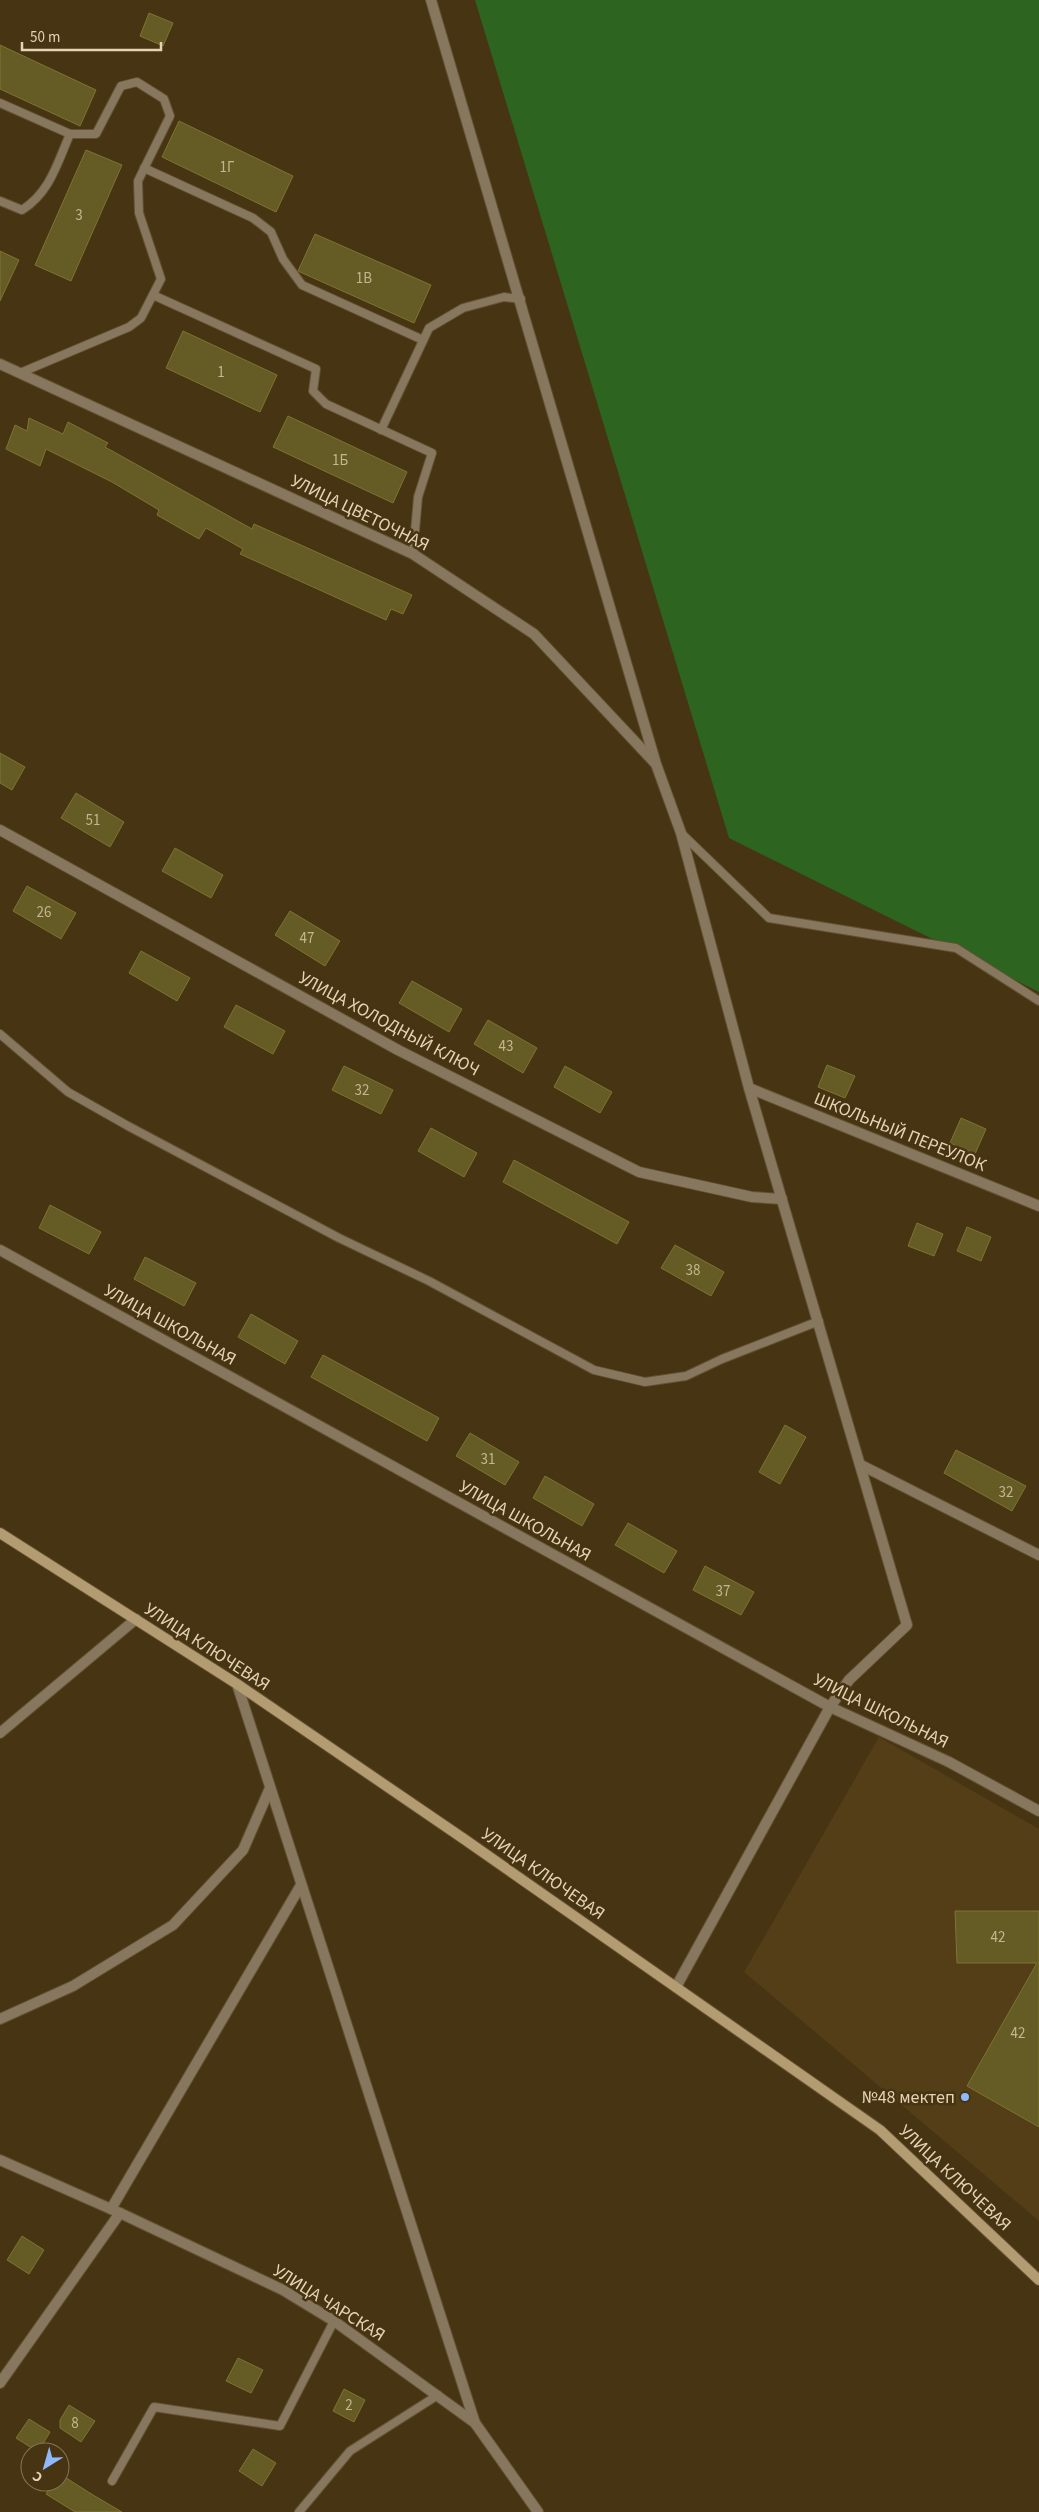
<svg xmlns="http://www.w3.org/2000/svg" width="1039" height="2512" font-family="'Source Sans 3',sans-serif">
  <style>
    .built { fill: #533e18 }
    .green { fill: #2c6420 }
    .building { fill: #655c25; stroke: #7f742e }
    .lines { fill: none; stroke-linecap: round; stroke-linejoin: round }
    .lane-casing { stroke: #63512f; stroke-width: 10 }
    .street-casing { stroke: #63512f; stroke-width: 12 }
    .secondary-casing { stroke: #63512f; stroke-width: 12 }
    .lane { stroke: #86775e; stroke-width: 8 }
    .street { stroke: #86775e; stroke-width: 10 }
    .secondary { stroke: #b39b72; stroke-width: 10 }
    .poi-dot { fill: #8fb8fd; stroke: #463412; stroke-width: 2 }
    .labels { text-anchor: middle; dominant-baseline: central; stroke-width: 5; stroke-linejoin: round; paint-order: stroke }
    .number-label { font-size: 15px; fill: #c5b590 }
    .street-label { font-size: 18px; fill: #e5d3b4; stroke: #463412 }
    .poi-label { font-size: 18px; fill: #e5d3b4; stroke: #463412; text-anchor: end }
  </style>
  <rect width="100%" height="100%" fill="#463412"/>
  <path class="built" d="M879 1737 1039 1829V2221L744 1972Z"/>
  <path class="green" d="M475 0H1039V992L729 838Z"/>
  <g class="building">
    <path d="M149 13 173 23 163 46 140 36Z"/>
    <path d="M0 45 96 90 80 126 0 89Z"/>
    <path d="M179 121 293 176 276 212 162 157Z"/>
    <path d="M86 150 122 165 71 281 35 265Z"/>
    <path d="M315 234 431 285 414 323 300 272 298 271Z"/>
    <path d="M0 251 19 260 0 301Z"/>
    <path d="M183 331 277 375 260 412 166 368Z"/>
    <path d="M288 416 407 472 393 503 273 447Z"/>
    <path d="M29 418 63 434 68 422 108 443 105 447 252 529 254 524 412 595 403 614 391 609 386 620 240 554 243 549 206 528 199 539 157 515 159 510 112 482 46 449 40 466 6 449 15 425 27 431Z"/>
    <path d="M0 753 25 767 12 790 0 783Z"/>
    <path d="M76 793 124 822 110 847 61 818Z"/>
    <path d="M175 848 223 875 211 898 162 871Z"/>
    <path d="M27 886 76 913 61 939 13 911Z"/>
    <path d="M290 911 340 941 325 966 275 935Z"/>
    <path d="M141 951 190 978 177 1001 129 973Z"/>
    <path d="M412 981 462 1009 449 1032 399 1003Z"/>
    <path d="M236 1005 285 1031 273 1054 224 1027Z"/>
    <path d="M488 1020 537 1048 523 1073 474 1044Z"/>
    <path d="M827 1065 855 1076 845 1098 818 1087Z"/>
    <path d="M344 1066 393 1090 381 1114 332 1090Z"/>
    <path d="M565 1066 612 1092 600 1113 554 1087Z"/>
    <path d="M961 1118 986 1129 975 1154 950 1143Z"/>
    <path d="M431 1128 477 1153 464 1177 418 1151Z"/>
    <path d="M514 1160 629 1222 617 1244 503 1182Z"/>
    <path d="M50 1205 101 1232 89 1254 39 1228Z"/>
    <path d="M917 1223 943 1234 934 1256 908 1246Z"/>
    <path d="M967 1227 991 1237 981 1261 957 1251Z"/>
    <path d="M675 1245 724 1272 711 1296 661 1268Z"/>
    <path d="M145 1257 196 1283 184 1306 134 1279Z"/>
    <path d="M251 1314 298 1341 285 1364 238 1337Z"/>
    <path d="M323 1355 439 1418 427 1441 311 1377Z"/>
    <path d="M785 1425 806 1437 780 1484 759 1472Z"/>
    <path d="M470 1433 519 1462 505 1485 456 1456Z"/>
    <path d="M956 1450 1026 1486 1012 1511 944 1473Z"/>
    <path d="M545 1476 594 1504 582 1526 533 1498Z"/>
    <path d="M628 1523 677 1551 664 1573 615 1545Z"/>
    <path d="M705 1566 754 1592 741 1615 693 1590Z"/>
    <path d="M955 1911H1039V2127L967 2086 1037 1963H957Z"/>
    <path d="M22 2236 44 2250 29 2274 7 2260Z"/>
    <path d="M238 2358 263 2370 251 2393 226 2381Z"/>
    <path d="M344 2389 365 2400 354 2422 333 2411Z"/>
    <path d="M69 2405 95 2421 81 2442 60 2428V2420Z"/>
    <path d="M29 2419 50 2432 38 2452 16 2438Z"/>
    <path d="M253 2449 276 2463 262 2486 239 2471Z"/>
    <path d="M60 2474 93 2495 122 2512H75L46 2494 54 2482H60Z"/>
  </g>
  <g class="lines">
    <g class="lane-casing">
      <g id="lane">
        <path d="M0 103 70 134"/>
        <path d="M144 168 253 218 271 232 283 259 302 285 423 340"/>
        <path d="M0 201 22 210C50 192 57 164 70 134H96L121 86 137 82 164 99 170 116 138 181 139 213 161 279 141 318 129 327 20 373"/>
        <path d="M153 295 316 369 313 391 326 404 432 453 418 497 413 554"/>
        <path d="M381 430 429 328 463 308 504 297 521 299"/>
        <path d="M681 833 769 918 956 948 1039 1001"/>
        <path d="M0 1034 68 1092 128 1126 339 1238 429 1281 594 1370 645 1382 686 1376 722 1359 819 1321"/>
        <path d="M112 2481 154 2407 280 2426 334 2321"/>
        <path d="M299 2512 350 2451 438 2395"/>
      </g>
    </g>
    <g class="street-casing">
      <g id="street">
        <path d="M431 0 656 764 681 833 749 1088 907 1625 849 1680 830 1707 676 1987"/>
        <path d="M0 364 413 554 534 634 655 763"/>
        <path d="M0 830 398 1050 639 1172 752 1197 782 1199"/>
        <path d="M749 1088 1039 1206"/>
        <path d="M0 1250 830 1707 949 1762 1039 1811"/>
        <path d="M861 1465 1039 1555"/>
        <path d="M237 1684 475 2423"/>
        <path d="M0 1733 136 1619"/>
        <path d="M0 2019 73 1986 173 1925 243 1850 270 1788"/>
        <path d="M0 2160 120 2213 283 2290 334 2321 475 2423 538 2512"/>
        <path d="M111 2209 301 1885"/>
        <path d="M0 2383 120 2213"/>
      </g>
    </g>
    <g class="secondary-casing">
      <path id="secondary" d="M0 1533 237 1684 464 1839 880 2130 1039 2280"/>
    </g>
    <use href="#lane" class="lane"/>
    <use href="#street" class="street"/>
    <use href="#secondary" class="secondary"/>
  </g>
  <circle class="poi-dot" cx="965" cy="2097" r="5"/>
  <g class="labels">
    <g class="number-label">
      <text x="227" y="167">1Г</text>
      <text x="79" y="215">3</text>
      <text x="364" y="278">1В</text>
      <text x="221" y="372">1</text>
      <text x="340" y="460">1Б</text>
      <text x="93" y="820">51</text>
      <text x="44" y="912">26</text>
      <text x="307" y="938">47</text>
      <text x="506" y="1046">43</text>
      <text x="362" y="1090">32</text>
      <text x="693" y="1270">38</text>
      <text x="488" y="1459">31</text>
      <text x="1006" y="1492">32</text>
      <text x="723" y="1591">37</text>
      <text x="998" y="1937">42</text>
      <text x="1018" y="2033">42</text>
      <text x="349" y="2405">2</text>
      <text x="75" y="2423">8</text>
    </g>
    <g class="street-label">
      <text transform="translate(360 513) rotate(26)">УЛИЦА ЦВЕТОЧНАЯ</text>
      <text transform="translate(389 1024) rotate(28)">УЛИЦА ХОЛОДНЫЙ КЛЮЧ</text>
      <text transform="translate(900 1132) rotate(22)">ШКОЛЬНЫЙ ПЕРЕУЛОК</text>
      <text transform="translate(170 1325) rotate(29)">УЛИЦА ШКОЛЬНАЯ</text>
      <text transform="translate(525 1521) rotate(29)">УЛИЦА ШКОЛЬНАЯ</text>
      <text transform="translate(207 1647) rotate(33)">УЛИЦА КЛЮЧЕВАЯ</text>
      <text transform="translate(881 1711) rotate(26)">УЛИЦА ШКОЛЬНАЯ</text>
      <text transform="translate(543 1874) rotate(35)">УЛИЦА КЛЮЧЕВАЯ</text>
      <text transform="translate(955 2178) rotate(43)">УЛИЦА КЛЮЧЕВАЯ</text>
      <text transform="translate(329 2303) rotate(32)">УЛИЦА ЧАРСКАЯ</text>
    </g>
    <g class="poi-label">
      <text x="955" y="2097">№48 мектеп</text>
    </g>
  </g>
  <g transform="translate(45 2467) rotate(217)"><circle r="24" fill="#463412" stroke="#867453"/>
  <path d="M0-4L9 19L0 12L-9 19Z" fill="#8fb8fd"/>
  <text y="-8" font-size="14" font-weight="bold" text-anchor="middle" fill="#e5d3b4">С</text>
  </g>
  <path d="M22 42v8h139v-8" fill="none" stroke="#e5d3b4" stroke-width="2.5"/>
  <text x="30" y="42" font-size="15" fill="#e5d3b4" stroke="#463412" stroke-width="4" paint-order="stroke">50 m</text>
</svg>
